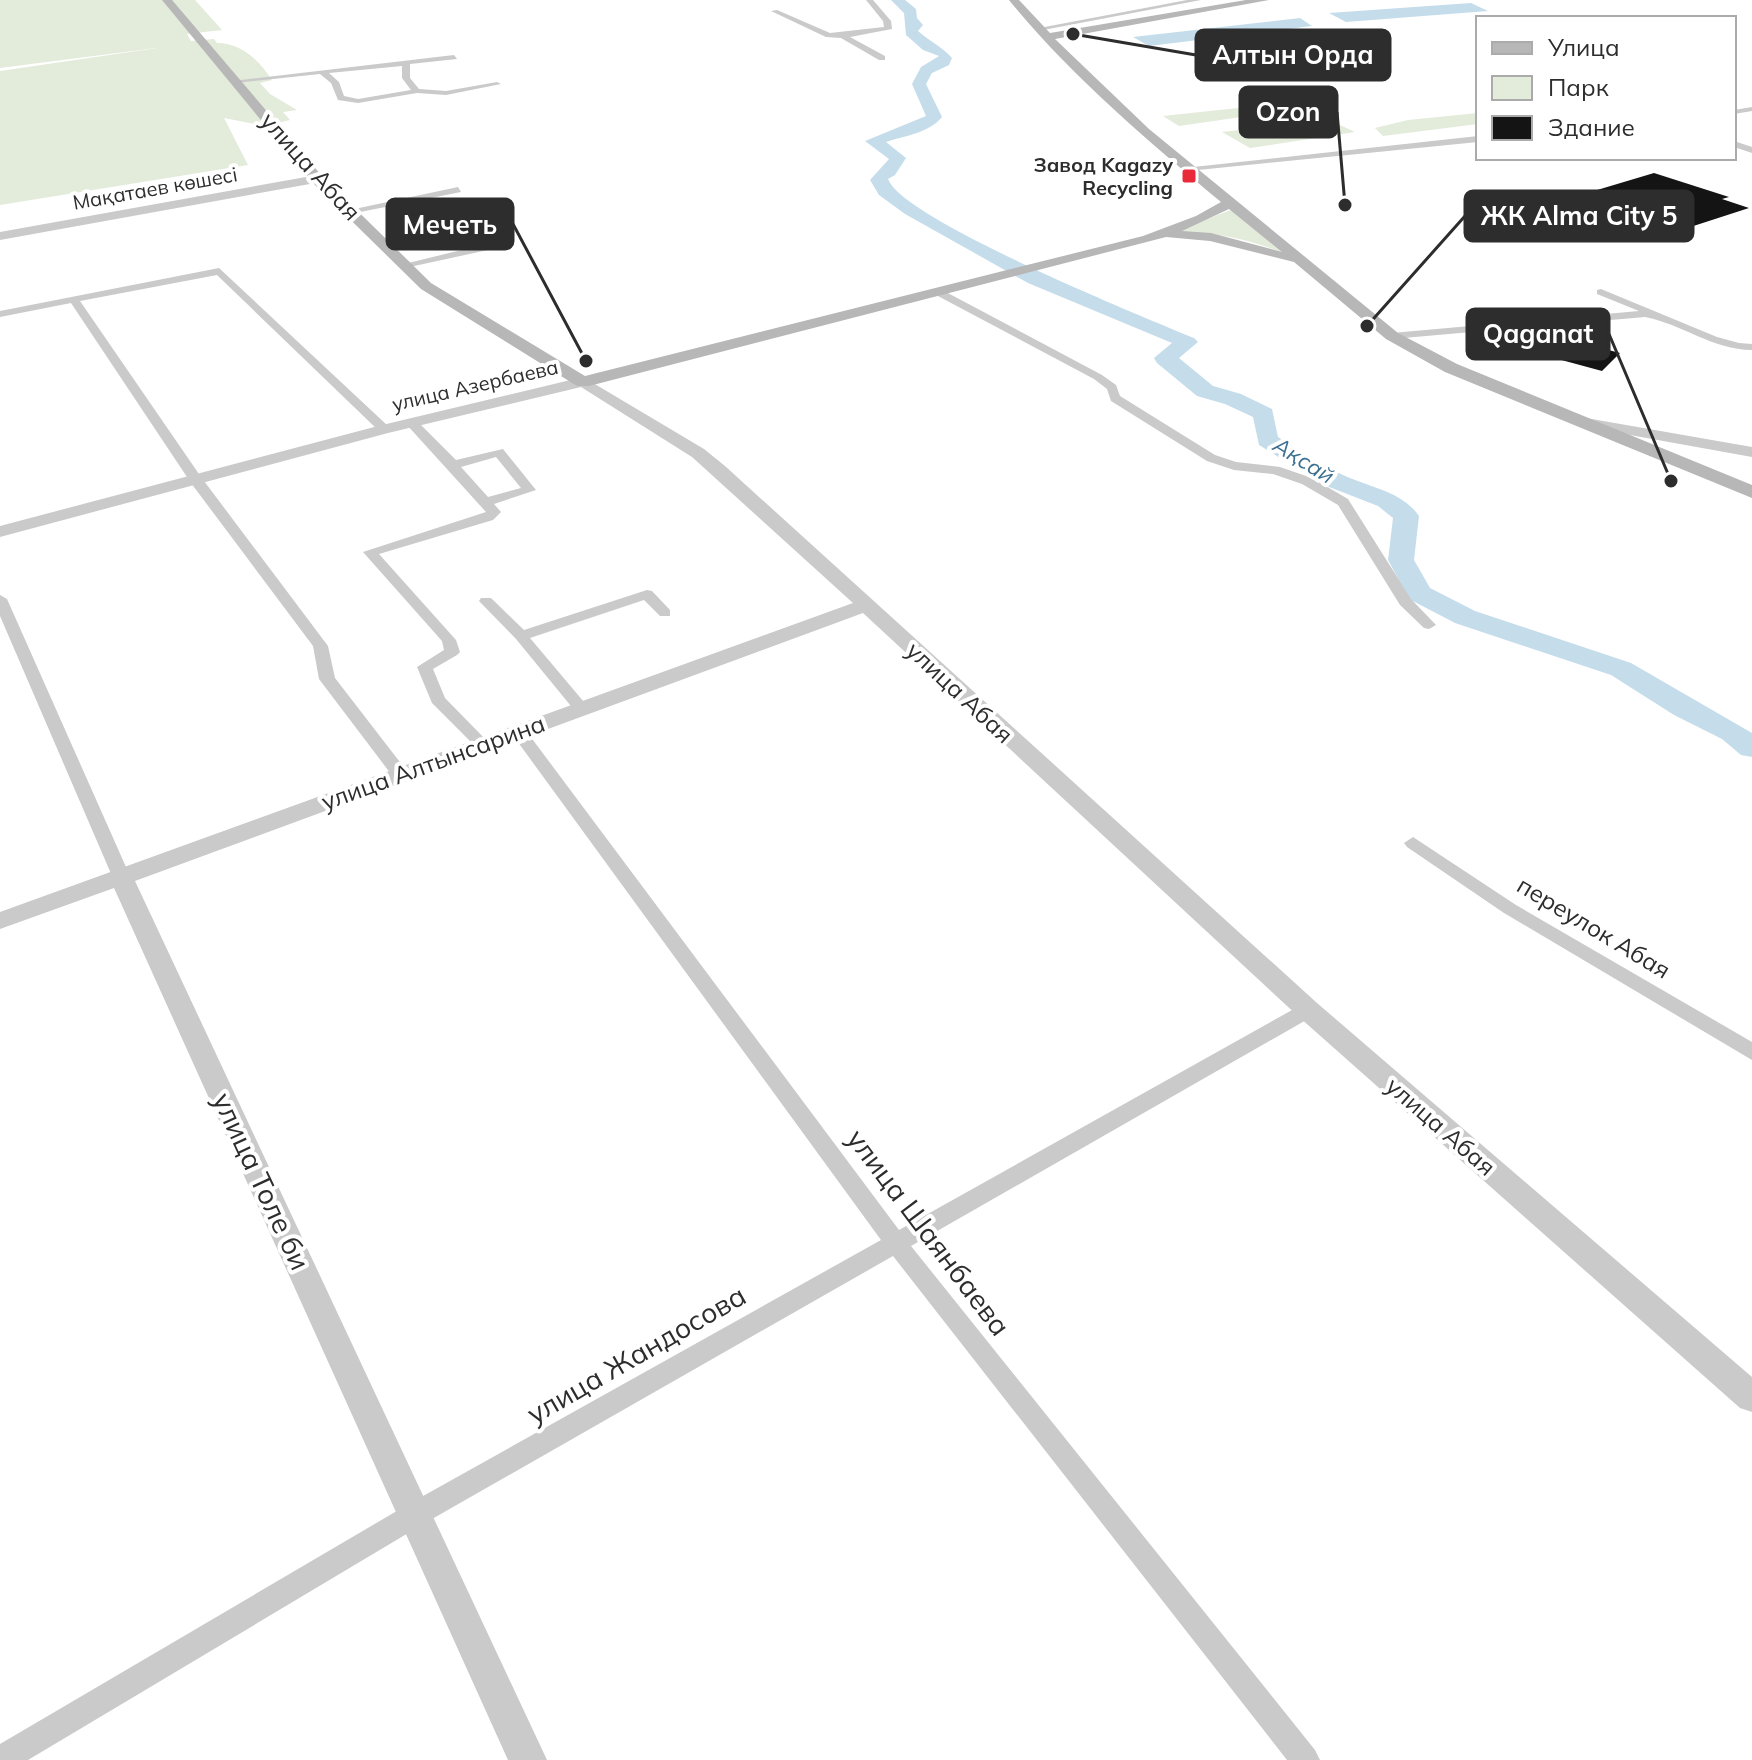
<svg xmlns="http://www.w3.org/2000/svg" width="1752" height="1760" font-family="Mulish,sans-serif">
  <style>
    .green { fill: #e3ebda }
    .water { fill: #c5ddeb }
    .lines { fill: none; stroke-linecap: round; stroke-linejoin: round }
    .river { fill: #c5ddeb; fill-rule: evenodd }
    .building { fill: #141414 }
    .minor { fill: #cacaca; fill-rule: evenodd }
    .tertiary { fill: #cacaca; fill-rule: evenodd }
    .secondary { fill: #b7b7b7; fill-rule: evenodd }
    .poi-dot { fill: #e82a39; stroke: #fff; stroke-width: 3 }
    .labels { text-anchor: middle; dominant-baseline: central; stroke-width: 8; stroke-linejoin: round; paint-order: stroke }
    .far-poi-label { font-size: 20px; font-weight: bold; fill: #2d2d2d; stroke: #fff; text-anchor: end }
    .far-street-label { font-size: 20px; fill: #2d2d2d; stroke: #fff }
    .far-water-label { font-size: 22px; font-style: italic; fill: #3a6f90; stroke: #fff }
    .street-label { font-size: 24px; fill: #2d2d2d; stroke: #fff }
    .near-street-label { font-size: 28px; fill: #2d2d2d; stroke: #fff }
    .leader { fill: none; stroke: #2d2d2d; stroke-width: 3 }
    .callout-dot { fill: #2d2d2d; stroke: #fff; stroke-width: 3 }
    .callout { fill: #2d2d2d; stroke: #2d2d2d; stroke-width: 3 }
    .callout-label { font-size: 26px; text-anchor: middle; font-weight: bold; fill: #fff }
  </style>
  <rect width="100%" height="100%" fill="#fff"/>
  <g class="green">
    <path d="M0 0H195L222 30 187 34 191 41 214 39 217 43C241 43 259 60 272 80L260 83 270 94 297 110 283 112 290 120 265 126 224 118 248 165 0 205V71L164 47 0 68Z"/>
    <path d="M1238 108 1255 115 1179 126 1163 116Z"/>
    <path d="M1478 113V124L1383 136 1375 128 1408 120Z"/>
    <path d="M1340 125 1355 132 1250 148 1222 132 1257 128 1273 133Z"/>
    <path d="M1231 210 1288 255C1246 238 1215 231 1170 233Z"/>
  </g>
  <g class="water">
    <path d="M1471 3 1488 11 1346 22 1329 13Z"/>
    <path d="M1300 18 1312 26 1149 46 1133 37Z"/>
  </g>
  <g class="lines">
    <path class="river" d="M891 0H905L916 9 917 18 923 25 918 31C929 41 944 48 952 58L949 65 932 73 926 84 942 117C929 133 904 136 886 142L906 158 895 175 888 179C903 220 1144 317 1194 338L1198 342 1179 358 1213 386 1241 394 1272 409 1278 437C1299 450 1321 465 1343 475 1368 487 1402 491 1419 516L1414 560 1430 588 1475 611 1631 663 1752 733V757L1741 755 1722 739 1674 715 1611 675 1455 623 1409 599 1388 560 1393 518 1378 506 1324 485 1259 445 1253 417 1225 404 1197 396 1157 363 1154 358 1172 343 1028 283 905 214 879 195 870 180 889 159 865 141 926 116 912 84 921 67 939 56 923 50 906 35 904 13Z"/>
  </g>
  <g class="building">
    <path d="M1654 173 1729 197 1722 199 1749 208 1678 231 1577 196Z"/>
    <path d="M1562 338 1620 353 1602 371 1543 355Z"/>
  </g>
  <g class="lines">
    <g class="minor">
      <path d="M866 0H873L891 21 892 29 850 37 885 56V60H879L841 38 826 37 771 11 777 10 830 33 884 27 883 21Z"/>
      <path d="M1187 0H1201L1038 31 1034 29Z"/>
      <path d="M454 55 457 59 410 64V78L419 89 446 91 497 82 501 84 446 95 417 93 358 103 338 100 331 83 320 74 236 83 232 81ZM402 66V78L411 90 358 99 344 96 339 82 329 73Z"/>
      <path d="M1752 107V111L1734 114V110Z"/>
      <path d="M1478 136V142L1188 171 1184 168Z"/>
      <path d="M1734 141 1752 147V153L1734 147Z"/>
      <path d="M458 187 461 192 350 214 345 211Z"/>
      <path d="M473 222 497 244V248L405 268 400 265 486 244 468 225Z"/>
      <path d="M219 268 388 426V432H380L217 275 80 301 201 477 328 646 335 678 406 770 408 774 406 778H394L319 679 313 646 191 483 71 303 0 317V311Z"/>
      <path d="M1601 289 1717 337 1739 343 1752 344V350C1713 350 1682 324 1645 317L1392 339 1386 336 1392 333 1639 311 1597 294V290Z"/>
      <path d="M936 291H944L1102 375 1116 385 1120 396 1215 455 1236 462 1280 467 1312 478 1348 499 1411 599 1436 625 1429 629 1424 628 1400 605 1338 505 1302 484 1273 474 1234 470 1207 461 1111 401 1107 389 1094 379 936 295Z"/>
      <path d="M407 419H415L456 460 503 449 536 490 494 504 501 512 493 520 379 554 456 640 460 652 457 655 433 669 445 698 490 744 482 749 476 747 432 703 417 667 444 650 442 641 363 552 486 512 407 425ZM496 457 521 488 488 497 461 467Z"/>
      <path d="M647 590 652 591 670 610V616H660L644 600 530 638 589 708 581 713 575 711 516 639 479 601 481 598H491L524 630Z"/>
      <path d="M0 595 7 599 130 876 127 880 121 882 112 876 0 616Z"/>
      <path d="M518 726 524 728 899 1230 1301 1005H1315L1318 1010 1315 1015 911 1246 1315 1750 1320 1760H1287L893 1256 425 1523 28 1760H0V1744L407 1505 881 1240 512 734 510 731 512 728Z"/>
      <path d="M1413 837 1516 905 1752 1042V1060L1504 913 1407 847 1404 843Z"/>
    </g>
    <g class="tertiary">
      <path d="M317 175 321 176V182L0 240V232Z"/>
      <path d="M583 377 704 449 725 466 1317 1003 1752 1377V1412L1740 1408 1299 1017 863 613 135 881 547 1760H508L114 888 0 929V912L853 603 692 457 581 387 388 433 0 537V526L378 426Z"/>
      <path d="M1586 418 1752 447V457L1580 426 1578 423Z"/>
    </g>
    <path class="secondary" d="M162 0H172L322 176 431 283 585 376 1143 236 1196 216 1221 202C1146 139 1070 75 1009 0H1019L1050 33 1246 0H1269L1055 39 1149 129 1398 333 1457 364 1752 485V498L1445 372 1386 339 1294 262 1210 241 1166 237 589 386H577L421 289 312 182ZM1229 209 1282 252 1211 233 1182 231Z"/>
  </g>
  <rect class="poi-dot" x="1181" y="168" width="16" height="16" rx="4"/>
  <g class="labels">
    <g class="far-poi-label">
      <text x="1173" y="164">Завод Kagazy<tspan x="1173" dy="23">Recycling</tspan></text>
    </g>
    <g class="far-street-label">
      <text transform="translate(155 188) rotate(-10)">Мақатаев көшесі</text>
      <text transform="translate(475 385) rotate(-13)">улица Азербаева</text>
    </g>
    <g class="far-water-label">
      <text transform="translate(1304 460) rotate(32)">Ақсай</text>
    </g>
    <g class="street-label">
      <text transform="translate(311 166) rotate(48)">улица Абая</text>
      <text transform="translate(960 692) rotate(43)">улица Абая</text>
      <text transform="translate(433 762) rotate(-20)">улица Алтынсарина</text>
      <text transform="translate(1594 927) rotate(31)">переулок Абая</text>
      <text transform="translate(1441 1126) rotate(41)">улица Абая</text>
    </g>
    <g class="near-street-label">
      <text transform="translate(262 1181) rotate(65)">улица Толе би</text>
      <text transform="translate(929 1232) rotate(53)">улица Шаянбаева</text>
      <text transform="translate(636 1354) rotate(-30)">улица Жандосова</text>
    </g>
  </g>
  <path class="leader" d="M1073 34L1196 55M1345 205L1337 112M1367 326L1465 216M586 361L513 224M1671 481L1609 334"/>
  <g class="callout-dot">
    <circle cx="1073" cy="34" r="8"/>
    <circle cx="1345" cy="205" r="8"/>
    <circle cx="1367" cy="326" r="8"/>
    <circle cx="586" cy="361" r="8"/>
    <circle cx="1671" cy="481" r="8"/>
  </g>
  <g class="callout">
    <rect x="1196" y="30" width="194" height="50" rx="8"/>
    <rect x="1240" y="87" width="97" height="50" rx="8"/>
    <rect x="1465" y="191" width="228" height="50" rx="8"/>
    <rect x="387" y="199" width="126" height="50" rx="8"/>
    <rect x="1467" y="309" width="142" height="50" rx="8"/>
  </g>
  <g class="callout-label">
    <text x="1293" y="64">Алтын Орда</text>
    <text x="1288" y="121">Ozon</text>
    <text x="1579" y="225">ЖК Alma City 5</text>
    <text x="450" y="234">Мечеть</text>
    <text x="1538" y="343">Qaganat</text>
  </g>
  <rect x="1476" y="16" width="260" height="144" fill="#ffffff" stroke="#ababab" stroke-width="2"/>
  <rect x="1492" y="42" width="40" height="12" fill="#b7b7b7" stroke="#ababab" stroke-width="2"/>
  <text x="1548" y="56" font-size="24" fill="#2d2d2d">Улица</text>
  <rect x="1492" y="76" width="40" height="24" fill="#e3ebda" stroke="#ababab" stroke-width="2"/>
  <text x="1548" y="96" font-size="24" fill="#2d2d2d">Парк</text>
  <rect x="1492" y="116" width="40" height="24" fill="#141414" stroke="#ababab" stroke-width="2"/>
  <text x="1548" y="136" font-size="24" fill="#2d2d2d">Здание</text>
</svg>
